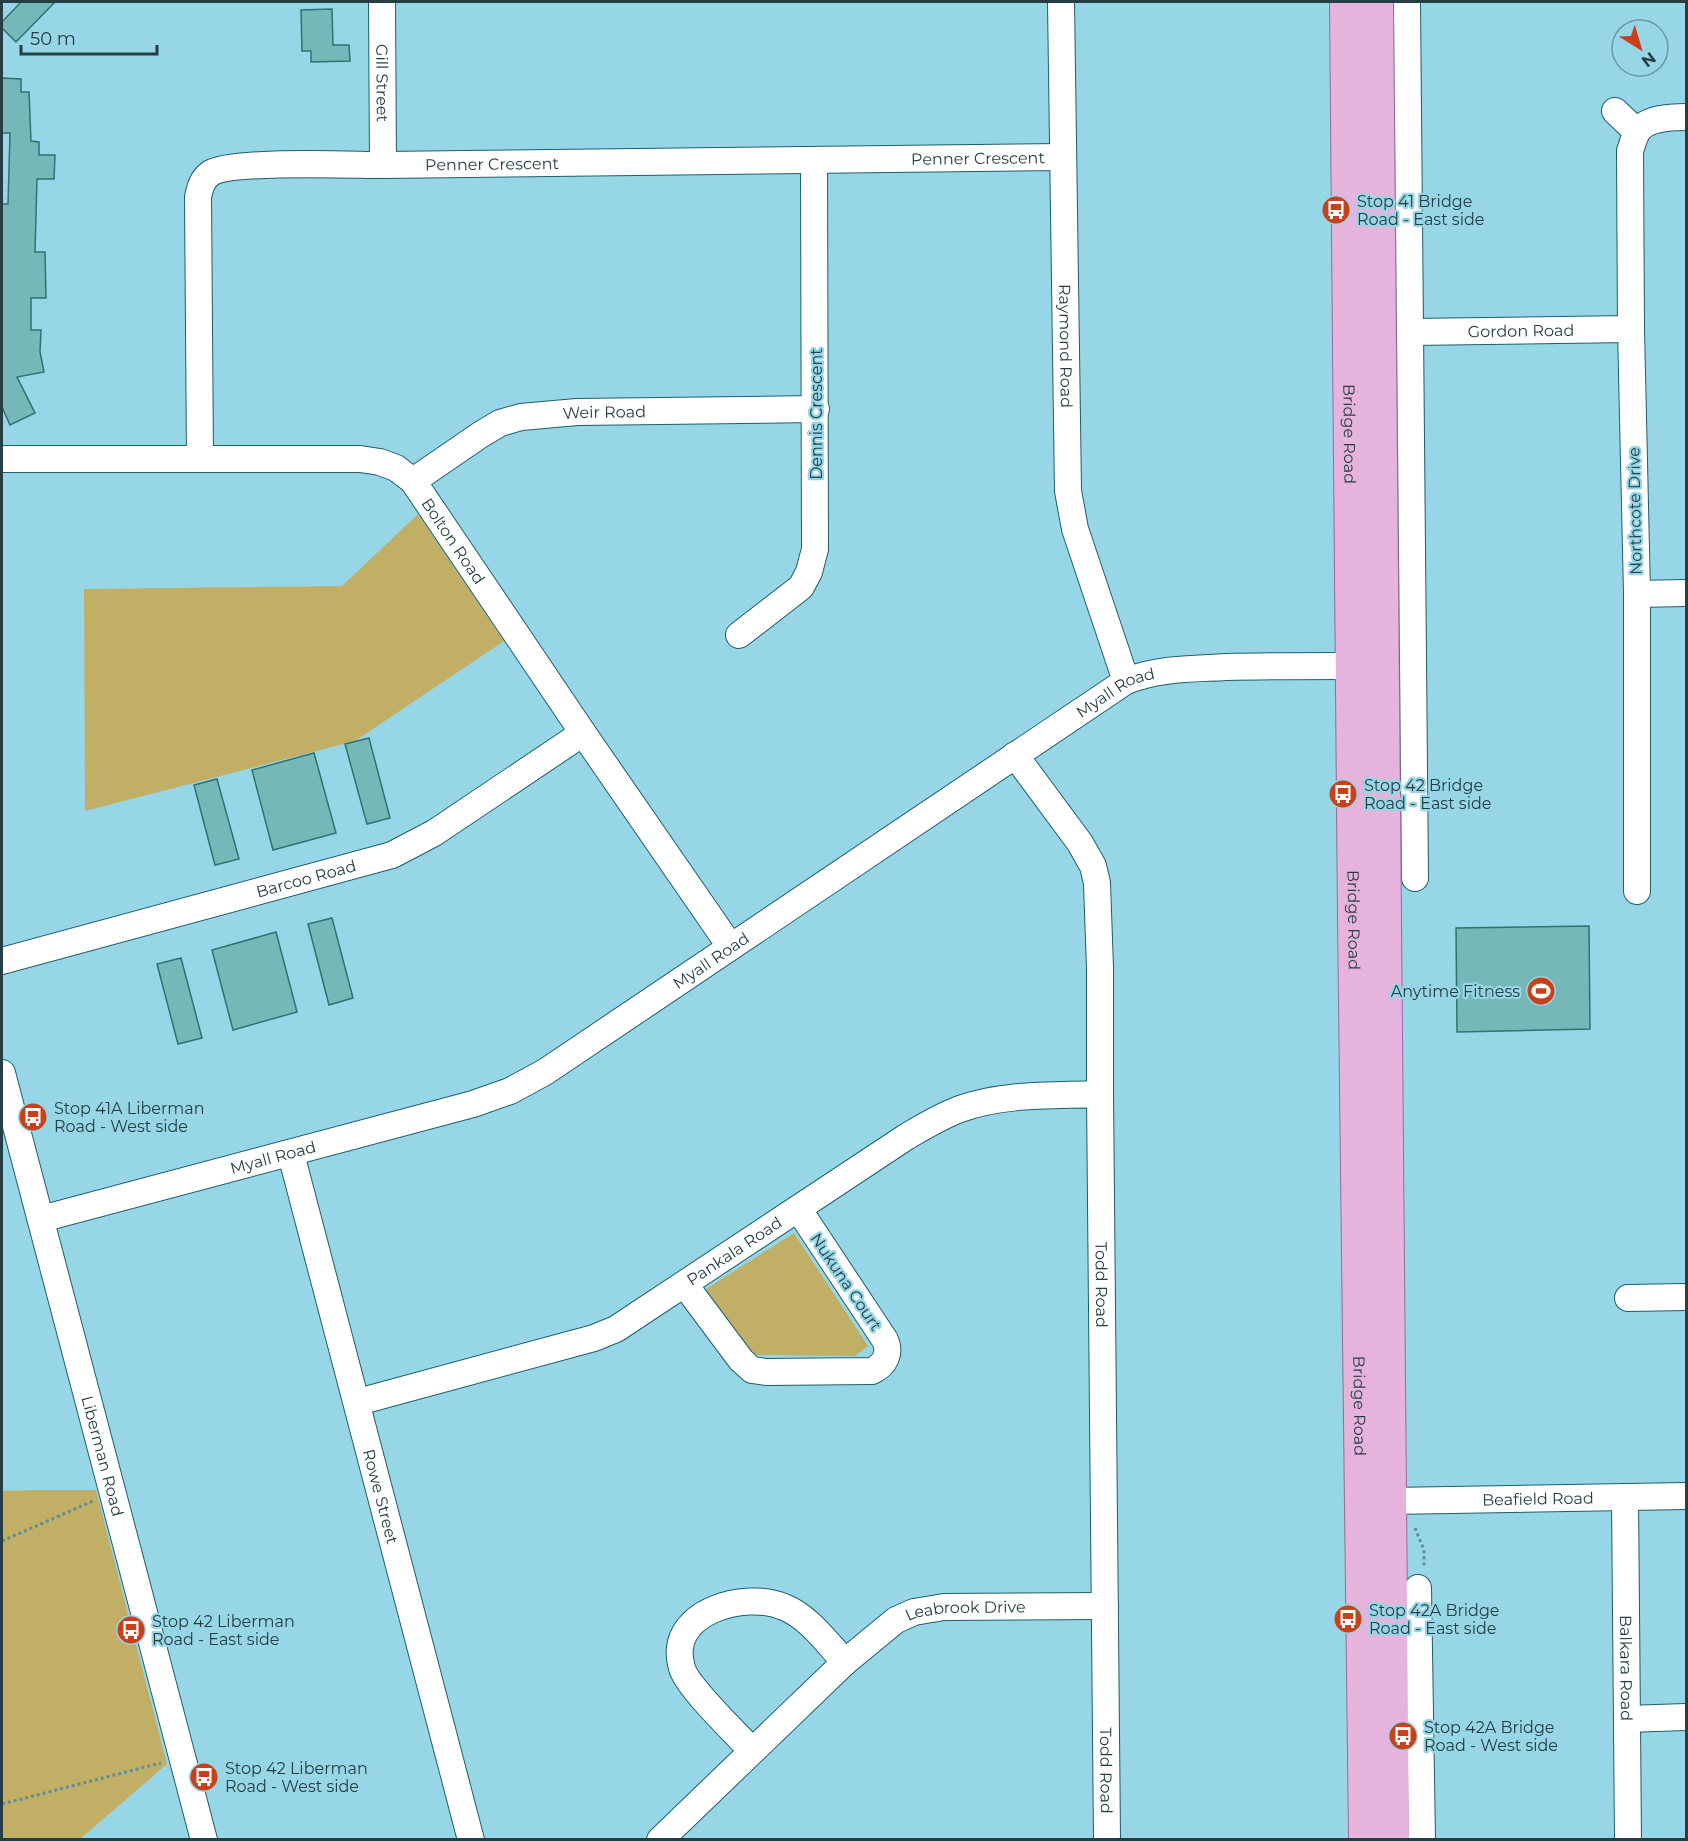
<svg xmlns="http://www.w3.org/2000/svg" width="1688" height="1841" font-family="Montserrat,sans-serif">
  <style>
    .park { fill: #c2af66 }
    .building { fill: #76b8b8; stroke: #2f7272; stroke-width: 1.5 }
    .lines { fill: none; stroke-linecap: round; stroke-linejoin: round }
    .minor-casing { stroke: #1e5e6c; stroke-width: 28 }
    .major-casing { stroke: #986a97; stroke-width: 34 }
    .path { stroke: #618e9a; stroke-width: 3; stroke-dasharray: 3 3; stroke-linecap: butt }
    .minor { stroke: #fff; stroke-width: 26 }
    .major { stroke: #e6b3dc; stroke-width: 32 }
    .labels { text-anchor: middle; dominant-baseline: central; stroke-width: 4.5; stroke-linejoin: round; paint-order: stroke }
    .street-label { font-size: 16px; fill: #243e44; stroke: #97d6e6 }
    .poi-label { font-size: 16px; fill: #243e44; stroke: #97d6e6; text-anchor: start }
  </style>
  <rect width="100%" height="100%" fill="#97d6e6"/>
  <g class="park">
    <path d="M418 514 504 641 355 741 85 811 84 589 342 586Z"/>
    <path d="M794 1233 868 1346 855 1356 752 1355 706 1289Z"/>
    <path d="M38 1490H96L167 1764 80 1839H2V1491Z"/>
  </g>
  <g class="building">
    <path d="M21 2H55L16 42 2 28V22Z"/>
    <path d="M332 9 333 45H349L350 61 311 62V51H302L301 10Z"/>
    <path d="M2 78 21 79V92H29L31 141 39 142V155H55L54 179H37L35 252H45L46 298H31V330H41L40 352 44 372 17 377 35 413 10 425 2 407V204H8L10 133H2Z"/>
    <path d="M369 738 390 818 367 824 345 744Z"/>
    <path d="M314 753 336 833 273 850 252 770Z"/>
    <path d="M217 779 239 859 215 865 194 785Z"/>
    <path d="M332 918 353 998 329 1005 308 924Z"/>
    <path d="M1589 926 1590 1029 1457 1032 1456 928Z"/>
    <path d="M276 932 297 1012 233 1030 212 950Z"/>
    <path d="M181 958 202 1038 178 1044 157 964Z"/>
  </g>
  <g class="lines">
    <g class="minor-casing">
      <g id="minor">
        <path id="s1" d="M382 2 383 165"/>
        <path id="s2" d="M1061 2 1068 491 1075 529 1126 681"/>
        <path d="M1407 2 1415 878"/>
        <path d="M1615 111 1637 132"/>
        <path id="s3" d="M1410 332 1631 329"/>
        <path id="s4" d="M2 459H360L380 462 396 468 413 481 583 733 730 946"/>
        <path id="s5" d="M200 459 198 197C200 188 202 179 211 173 232 160 352 165 383 165L1063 157"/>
        <path id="s6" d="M413 481 480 435 500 423 521 417 577 412 816 409"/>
        <path d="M1637 594 1686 593"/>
        <path d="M739 635 801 587 809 572 815 549 814 160"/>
        <path id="s7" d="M1015 755 1080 843 1093 866 1097 883 1100 968V1094L1107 1840"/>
        <path d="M1637 891V594L1631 329 1630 151C1632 145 1634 138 1637 132 1646 118 1671 117 1686 117"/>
        <path id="s8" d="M2 961 392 855 434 833 583 733"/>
        <path id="s9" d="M2 1073 204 1840"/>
        <path id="s10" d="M291 1154 471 1840"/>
        <path id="s11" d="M41 1219 473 1104 510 1091 545 1072 1126 681C1159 668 1192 669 1226 667 1268 666 1310 666 1351 666"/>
        <path d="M685 1285 741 1360 752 1370 766 1372 872 1371C885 1365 891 1353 885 1340L799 1210"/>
        <path d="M1628 1298 1686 1297"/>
        <path id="s12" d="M358 1402 594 1338 616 1329 906 1137C923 1127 941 1116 960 1109 1005 1093 1053 1096 1100 1094"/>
        <path id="s13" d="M1625 1497 1628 1840"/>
        <path id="s14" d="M1390 1501 1686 1496"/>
        <path d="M1418 1588 1422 1840"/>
        <path d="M1627 1719 1686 1717"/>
        <path d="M752 1751C737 1734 687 1687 682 1668 665 1612 745 1590 784 1607 809 1617 827 1643 845 1662"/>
        <path id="s15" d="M660 1840 845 1662 896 1620 914 1612 944 1607 1105 1606"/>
      </g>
    </g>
    <g class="major-casing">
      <g id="major">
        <path id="s16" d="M1346 2 1354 918 1365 1840"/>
        <path d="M1377 2 1393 1840"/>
      </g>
    </g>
    <g class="path">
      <path d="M1415 1528 1424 1550V1568"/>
      <path d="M2 1541 93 1501"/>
      <path d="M2 1804 161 1763"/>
    </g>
    <use href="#minor" class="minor"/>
    <use href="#major" class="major"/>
  </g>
  <defs>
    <g id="bus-disc" transform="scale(1.5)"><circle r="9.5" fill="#ca401a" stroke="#97d6e6"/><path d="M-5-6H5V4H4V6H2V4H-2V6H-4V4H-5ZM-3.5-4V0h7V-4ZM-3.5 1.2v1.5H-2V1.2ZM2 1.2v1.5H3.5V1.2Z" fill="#fff"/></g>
    <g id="stadium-disc" transform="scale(1.5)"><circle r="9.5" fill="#ca401a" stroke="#97d6e6"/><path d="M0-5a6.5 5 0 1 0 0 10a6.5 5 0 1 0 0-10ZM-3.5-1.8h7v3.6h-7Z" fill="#fff"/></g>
  </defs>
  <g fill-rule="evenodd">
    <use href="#bus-disc" x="1336" y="210"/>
    <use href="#bus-disc" x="1343" y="794"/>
    <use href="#stadium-disc" x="1541" y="991"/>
    <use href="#bus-disc" x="33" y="1117"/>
    <use href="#bus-disc" x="1348" y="1619"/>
    <use href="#bus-disc" x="131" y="1630"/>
    <use href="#bus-disc" x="1403" y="1736"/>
    <use href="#bus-disc" x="204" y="1777"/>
  </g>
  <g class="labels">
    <g class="street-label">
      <text stroke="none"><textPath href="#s1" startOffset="81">Gill Street</textPath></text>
      <text stroke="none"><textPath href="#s5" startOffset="1058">Penner Crescent</textPath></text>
      <text stroke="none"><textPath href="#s5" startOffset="572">Penner Crescent</textPath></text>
      <text stroke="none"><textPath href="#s3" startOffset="111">Gordon Road</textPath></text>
      <text stroke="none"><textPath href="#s2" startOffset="344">Raymond Road</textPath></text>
      <text stroke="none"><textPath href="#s6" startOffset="210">Weir Road</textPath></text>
      <text transform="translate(816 414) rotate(-90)">Dennis Crescent</text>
      <text stroke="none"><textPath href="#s16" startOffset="432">Bridge Road</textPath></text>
      <text transform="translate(1635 511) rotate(-91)">Northcote Drive</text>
      <text stroke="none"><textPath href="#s4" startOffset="489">Bolton Road</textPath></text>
      <text stroke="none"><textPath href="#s11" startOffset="1212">Myall Road</textPath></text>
      <text stroke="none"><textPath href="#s8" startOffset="315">Barcoo Road</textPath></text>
      <text stroke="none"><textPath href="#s16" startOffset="918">Bridge Road</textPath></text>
      <text stroke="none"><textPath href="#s11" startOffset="726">Myall Road</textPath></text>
      <text stroke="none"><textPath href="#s11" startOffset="240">Myall Road</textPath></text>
      <text stroke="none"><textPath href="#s12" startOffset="410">Pankala Road</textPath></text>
      <text transform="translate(846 1282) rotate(56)">Nukuna Court</text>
      <text stroke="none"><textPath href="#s7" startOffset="555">Todd Road</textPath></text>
      <text stroke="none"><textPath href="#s16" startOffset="1404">Bridge Road</textPath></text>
      <text stroke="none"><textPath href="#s9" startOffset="396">Liberman Road</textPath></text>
      <text stroke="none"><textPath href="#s10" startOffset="354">Rowe Street</textPath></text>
      <text stroke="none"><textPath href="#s14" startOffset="148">Beafield Road</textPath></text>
      <text stroke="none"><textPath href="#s15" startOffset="394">Leabrook Drive</textPath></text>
      <text stroke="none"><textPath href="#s13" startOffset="171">Balkara Road</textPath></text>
      <text stroke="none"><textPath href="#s7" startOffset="1041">Todd Road</textPath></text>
    </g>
    <g class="poi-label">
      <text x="1357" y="201">Stop 41 Bridge<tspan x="1357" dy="18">Road - East side</tspan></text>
      <text x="1364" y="785">Stop 42 Bridge<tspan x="1364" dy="18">Road - East side</tspan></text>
      <text x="1520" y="991" text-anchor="end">Anytime Fitness</text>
      <text x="54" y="1108">Stop 41A Liberman<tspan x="54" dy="18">Road - West side</tspan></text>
      <text x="1369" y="1610">Stop 42A Bridge<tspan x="1369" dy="18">Road - East side</tspan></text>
      <text x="152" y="1621">Stop 42 Liberman<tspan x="152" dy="18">Road - East side</tspan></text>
      <text x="1424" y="1727">Stop 42A Bridge<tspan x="1424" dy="18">Road - West side</tspan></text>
      <text x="225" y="1768">Stop 42 Liberman<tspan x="225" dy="18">Road - West side</tspan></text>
    </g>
  </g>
  <rect width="1688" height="1841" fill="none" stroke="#243e44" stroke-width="6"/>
  <g transform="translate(1640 48) rotate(143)"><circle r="28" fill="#97d6e6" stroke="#6999a5" stroke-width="1.5"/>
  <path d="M0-4.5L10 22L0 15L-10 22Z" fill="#ca401a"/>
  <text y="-9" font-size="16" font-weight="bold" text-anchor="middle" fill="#243e44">N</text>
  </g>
  <path d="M21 45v9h136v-9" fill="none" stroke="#243e44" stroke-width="3"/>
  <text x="30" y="45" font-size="18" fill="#243e44" stroke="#97d6e6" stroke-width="4.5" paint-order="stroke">50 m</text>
</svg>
